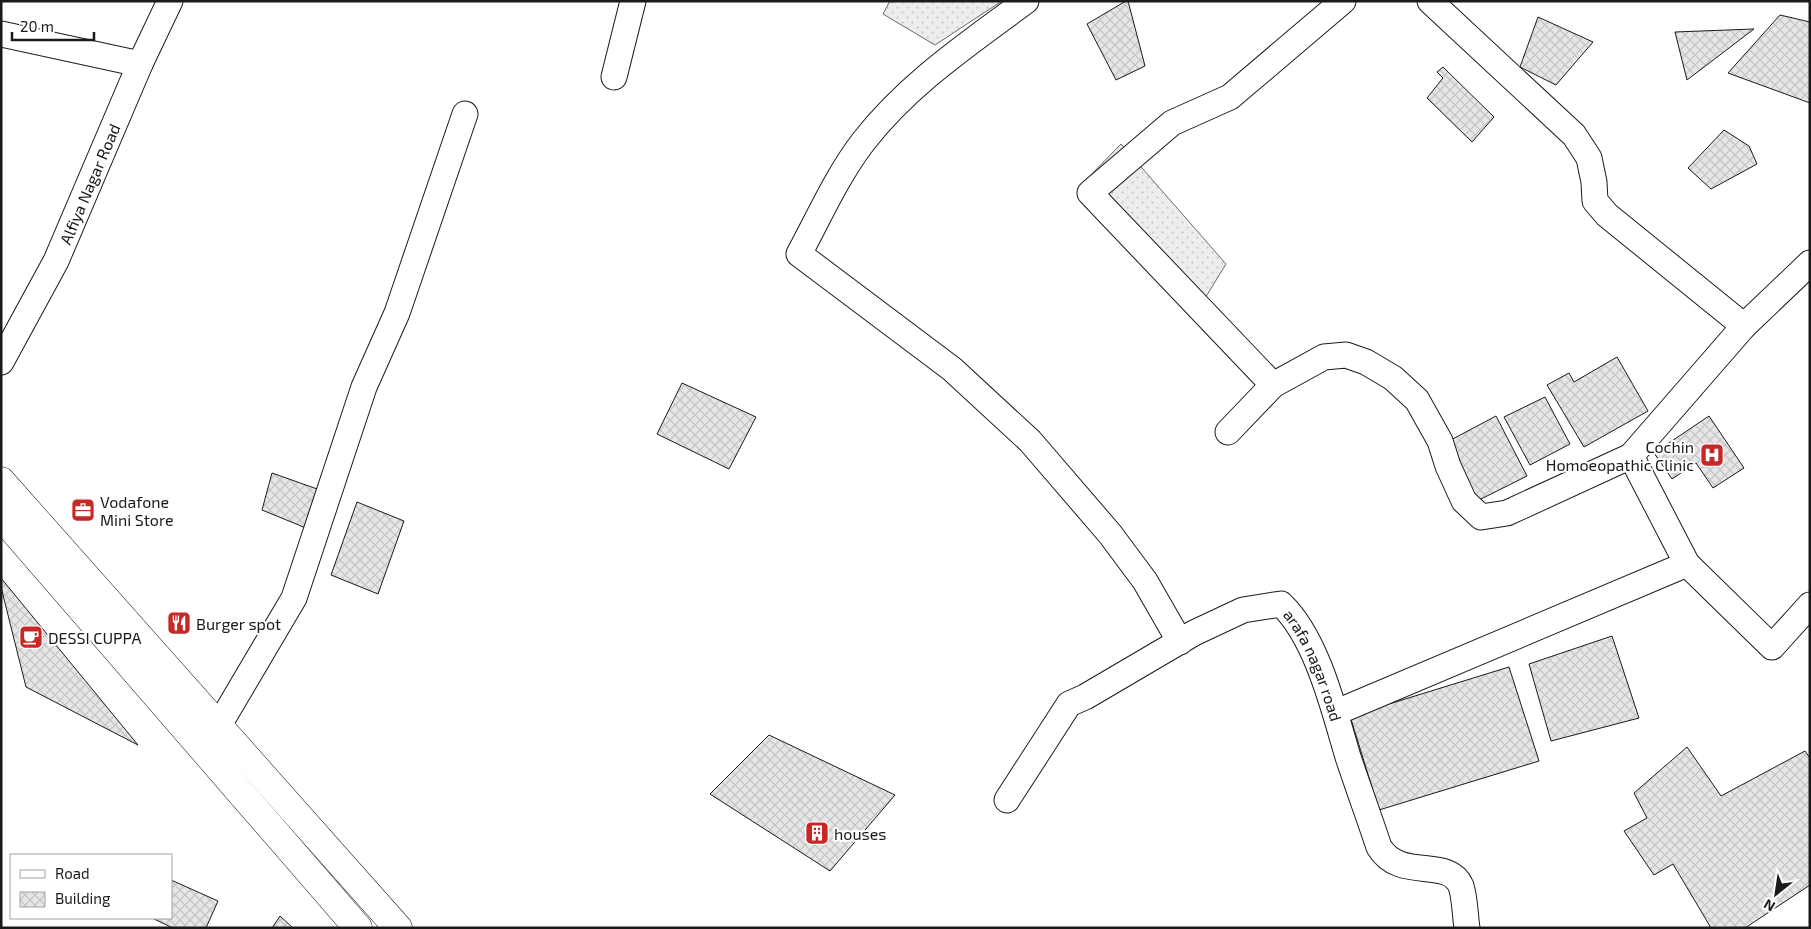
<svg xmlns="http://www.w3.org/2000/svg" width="1811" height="929" font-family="'Exo 2',sans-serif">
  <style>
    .grass { fill: url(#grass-dots); stroke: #6a6a6a }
    .building { fill: url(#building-cross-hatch); stroke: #1a1a1a }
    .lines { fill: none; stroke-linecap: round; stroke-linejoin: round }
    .minor-casing { stroke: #1a1a1a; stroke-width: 27 }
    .secondary-casing { stroke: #1a1a1a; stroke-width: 29 }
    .minor { stroke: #fff; stroke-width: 25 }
    .secondary { stroke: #fff; stroke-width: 28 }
    .labels { text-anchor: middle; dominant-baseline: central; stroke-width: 4; stroke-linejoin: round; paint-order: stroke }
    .street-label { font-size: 16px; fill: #1a1a1a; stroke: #fff }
    .poi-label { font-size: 16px; fill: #1a1a1a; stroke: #fff; text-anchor: start }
  </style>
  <defs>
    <pattern id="grass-dots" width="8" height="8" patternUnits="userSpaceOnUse" patternTransform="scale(1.25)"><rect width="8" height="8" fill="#ededed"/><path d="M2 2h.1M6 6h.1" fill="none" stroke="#cbcbcb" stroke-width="1.8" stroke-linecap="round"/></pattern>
    <pattern id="building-cross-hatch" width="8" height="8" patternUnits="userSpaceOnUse" patternTransform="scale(1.25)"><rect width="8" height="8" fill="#e6e6e6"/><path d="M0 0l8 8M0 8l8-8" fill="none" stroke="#c5c5c5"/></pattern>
  </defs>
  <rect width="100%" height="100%" fill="#fff"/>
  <g class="grass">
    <path d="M890 1H1002L935 45 883 14Z"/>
    <path d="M1121 144 1226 264 1199 308 1084 182Z"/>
  </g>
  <g class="building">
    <path d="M1126 1H1128L1145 66 1116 80 1087 24Z"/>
    <path d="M1780 15 1810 22V103L1728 73Z"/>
    <path d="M1538 17 1593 42 1556 85 1520 67Z"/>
    <path d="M1754 29 1687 80 1675 32Z"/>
    <path d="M1443 67 1494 117 1472 142 1427 98 1443 78 1437 72Z"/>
    <path d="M1724 130 1749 146 1757 164 1711 189 1688 168Z"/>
    <path d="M1617 357 1648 411 1584 447 1547 385 1569 373 1574 382Z"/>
    <path d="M682 383 756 417 729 469 657 434Z"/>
    <path d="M1545 397 1570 444 1530 465 1504 417Z"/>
    <path d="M1496 416 1527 476 1477 501 1447 442Z"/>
    <path d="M1709 416 1744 468 1713 488 1696 463 1672 479 1654 453Z"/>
    <path d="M272 473 320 490 306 528 262 510Z"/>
    <path d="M357 502 404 521 378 594 331 575Z"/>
    <path d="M1 578 138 745 26 687 1 587Z"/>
    <path d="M1612 636 1639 718 1551 741 1529 664Z"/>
    <path d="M1509 667 1539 761 1379 810 1350 716Z"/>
    <path d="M769 735 895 795 830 871 710 794Z"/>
    <path d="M1687 747 1721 796 1805 751 1810 758V885L1745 928H1711L1673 864 1654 875 1624 831 1647 818 1634 793Z"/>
    <path d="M171 880 218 901 206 928H173L152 918H171Z"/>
    <path d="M280 916 293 928H272Z"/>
  </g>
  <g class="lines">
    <g class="minor-casing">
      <g id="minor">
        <path d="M1026 1C968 44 908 84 863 142 837 176 819 217 799 254L952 369 1030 441 1110 534 1145 581 1180 642"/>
        <path d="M1430 1 1574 135 1589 158 1594 182 1595 201 1607 215 1744 326"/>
        <path d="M1 34 140 64"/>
        <path d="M614 77 633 1"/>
        <path id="s1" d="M1 362 56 261 140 64 170 1"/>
        <path d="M1273 385 1090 193 1172 123 1230 97 1343 1"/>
        <path d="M1228 432 1273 385 1324 357 1346 355 1366 362 1393 378 1417 400 1440 441 1448 466 1464 501 1481 517 1507 513 1631 456"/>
        <path d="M1687 564 1631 456 1744 326 1810 263"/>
        <path d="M1337 712 1687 564 1772 647 1810 605"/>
        <path d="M219 725 294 598 364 387 397 313 465 114"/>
        <path id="s2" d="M1007 800 1069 704 1085 697 1194 633 1243 610 1281 604C1317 638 1334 710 1348 757 1358 787 1369 817 1379 847 1400 882 1448 856 1461 886 1465 898 1465 915 1467 928"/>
      </g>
    </g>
    <g class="secondary-casing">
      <g id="secondary">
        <path d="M1 481 398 928"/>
        <path d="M1 516 358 928"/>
      </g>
    </g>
    <use href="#minor" class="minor"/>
    <use href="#secondary" class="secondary"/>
  </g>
  <defs>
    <g id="hospital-square" transform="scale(1.25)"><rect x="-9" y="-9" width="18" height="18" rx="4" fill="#c62828" stroke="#fff"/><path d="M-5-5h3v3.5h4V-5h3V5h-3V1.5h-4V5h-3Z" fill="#fff"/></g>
    <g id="office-square" transform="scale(1.25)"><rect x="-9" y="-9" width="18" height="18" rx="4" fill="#c62828" stroke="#fff"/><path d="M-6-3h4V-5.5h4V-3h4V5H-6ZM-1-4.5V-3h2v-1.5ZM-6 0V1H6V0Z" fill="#fff"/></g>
    <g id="restaurant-square" transform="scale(1.25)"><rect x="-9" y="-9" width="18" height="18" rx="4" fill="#c62828" stroke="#fff"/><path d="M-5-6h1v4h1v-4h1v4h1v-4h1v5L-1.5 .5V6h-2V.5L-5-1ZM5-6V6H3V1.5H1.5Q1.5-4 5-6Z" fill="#fff"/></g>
    <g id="cafe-square" transform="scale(1.25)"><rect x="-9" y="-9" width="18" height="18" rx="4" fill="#c62828" stroke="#fff"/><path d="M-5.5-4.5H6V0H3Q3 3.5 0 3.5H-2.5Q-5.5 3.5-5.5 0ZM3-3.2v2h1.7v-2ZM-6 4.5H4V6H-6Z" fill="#fff"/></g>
    <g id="building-square" transform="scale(1.25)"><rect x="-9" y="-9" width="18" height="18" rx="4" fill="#c62828" stroke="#fff"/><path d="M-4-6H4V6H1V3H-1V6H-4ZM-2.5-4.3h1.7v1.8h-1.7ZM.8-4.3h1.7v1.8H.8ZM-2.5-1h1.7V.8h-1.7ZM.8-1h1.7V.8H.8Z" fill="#fff"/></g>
  </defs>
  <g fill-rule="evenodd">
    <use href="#hospital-square" x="1712" y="455"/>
    <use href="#office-square" x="83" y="510"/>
    <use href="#restaurant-square" x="179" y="623"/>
    <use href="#cafe-square" x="31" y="637"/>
    <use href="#building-square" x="817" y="833"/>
  </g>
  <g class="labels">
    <g class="street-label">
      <text stroke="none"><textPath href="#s1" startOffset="199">Alfiya Nagar Road</textPath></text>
      <text stroke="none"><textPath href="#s2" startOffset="421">arafa nagar road</textPath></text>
    </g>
    <g class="poi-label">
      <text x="1694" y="446" text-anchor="end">Cochin<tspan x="1694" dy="18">Homoeopathic Clinic</tspan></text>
      <text x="100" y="501">Vodafone<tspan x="100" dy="18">Mini Store</tspan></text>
      <text x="196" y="623">Burger spot</text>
      <text x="48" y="637">DESSI CUPPA</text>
      <text x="834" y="833">houses</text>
    </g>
  </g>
  <rect width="1811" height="929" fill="none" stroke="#1a1a1a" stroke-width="5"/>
  <rect x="10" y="854" width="162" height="65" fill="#ffffff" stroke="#a3a3a3"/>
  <rect x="20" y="870" width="25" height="8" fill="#ffffff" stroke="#a3a3a3"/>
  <text x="55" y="879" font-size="15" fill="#1a1a1a">Road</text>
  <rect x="20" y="892" width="25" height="15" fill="url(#building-cross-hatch)" stroke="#a3a3a3"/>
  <text x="55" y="904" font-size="15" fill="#1a1a1a">Building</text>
  <g transform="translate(1776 894) rotate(210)" stroke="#ffffff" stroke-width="4" paint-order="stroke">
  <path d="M0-4L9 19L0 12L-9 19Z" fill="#1a1a1a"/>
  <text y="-8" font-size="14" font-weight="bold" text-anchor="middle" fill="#1a1a1a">N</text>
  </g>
  <path d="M12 32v8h82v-8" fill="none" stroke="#1a1a1a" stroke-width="2.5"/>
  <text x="20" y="32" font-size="15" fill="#1a1a1a" stroke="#ffffff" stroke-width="4" paint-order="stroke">20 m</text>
</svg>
